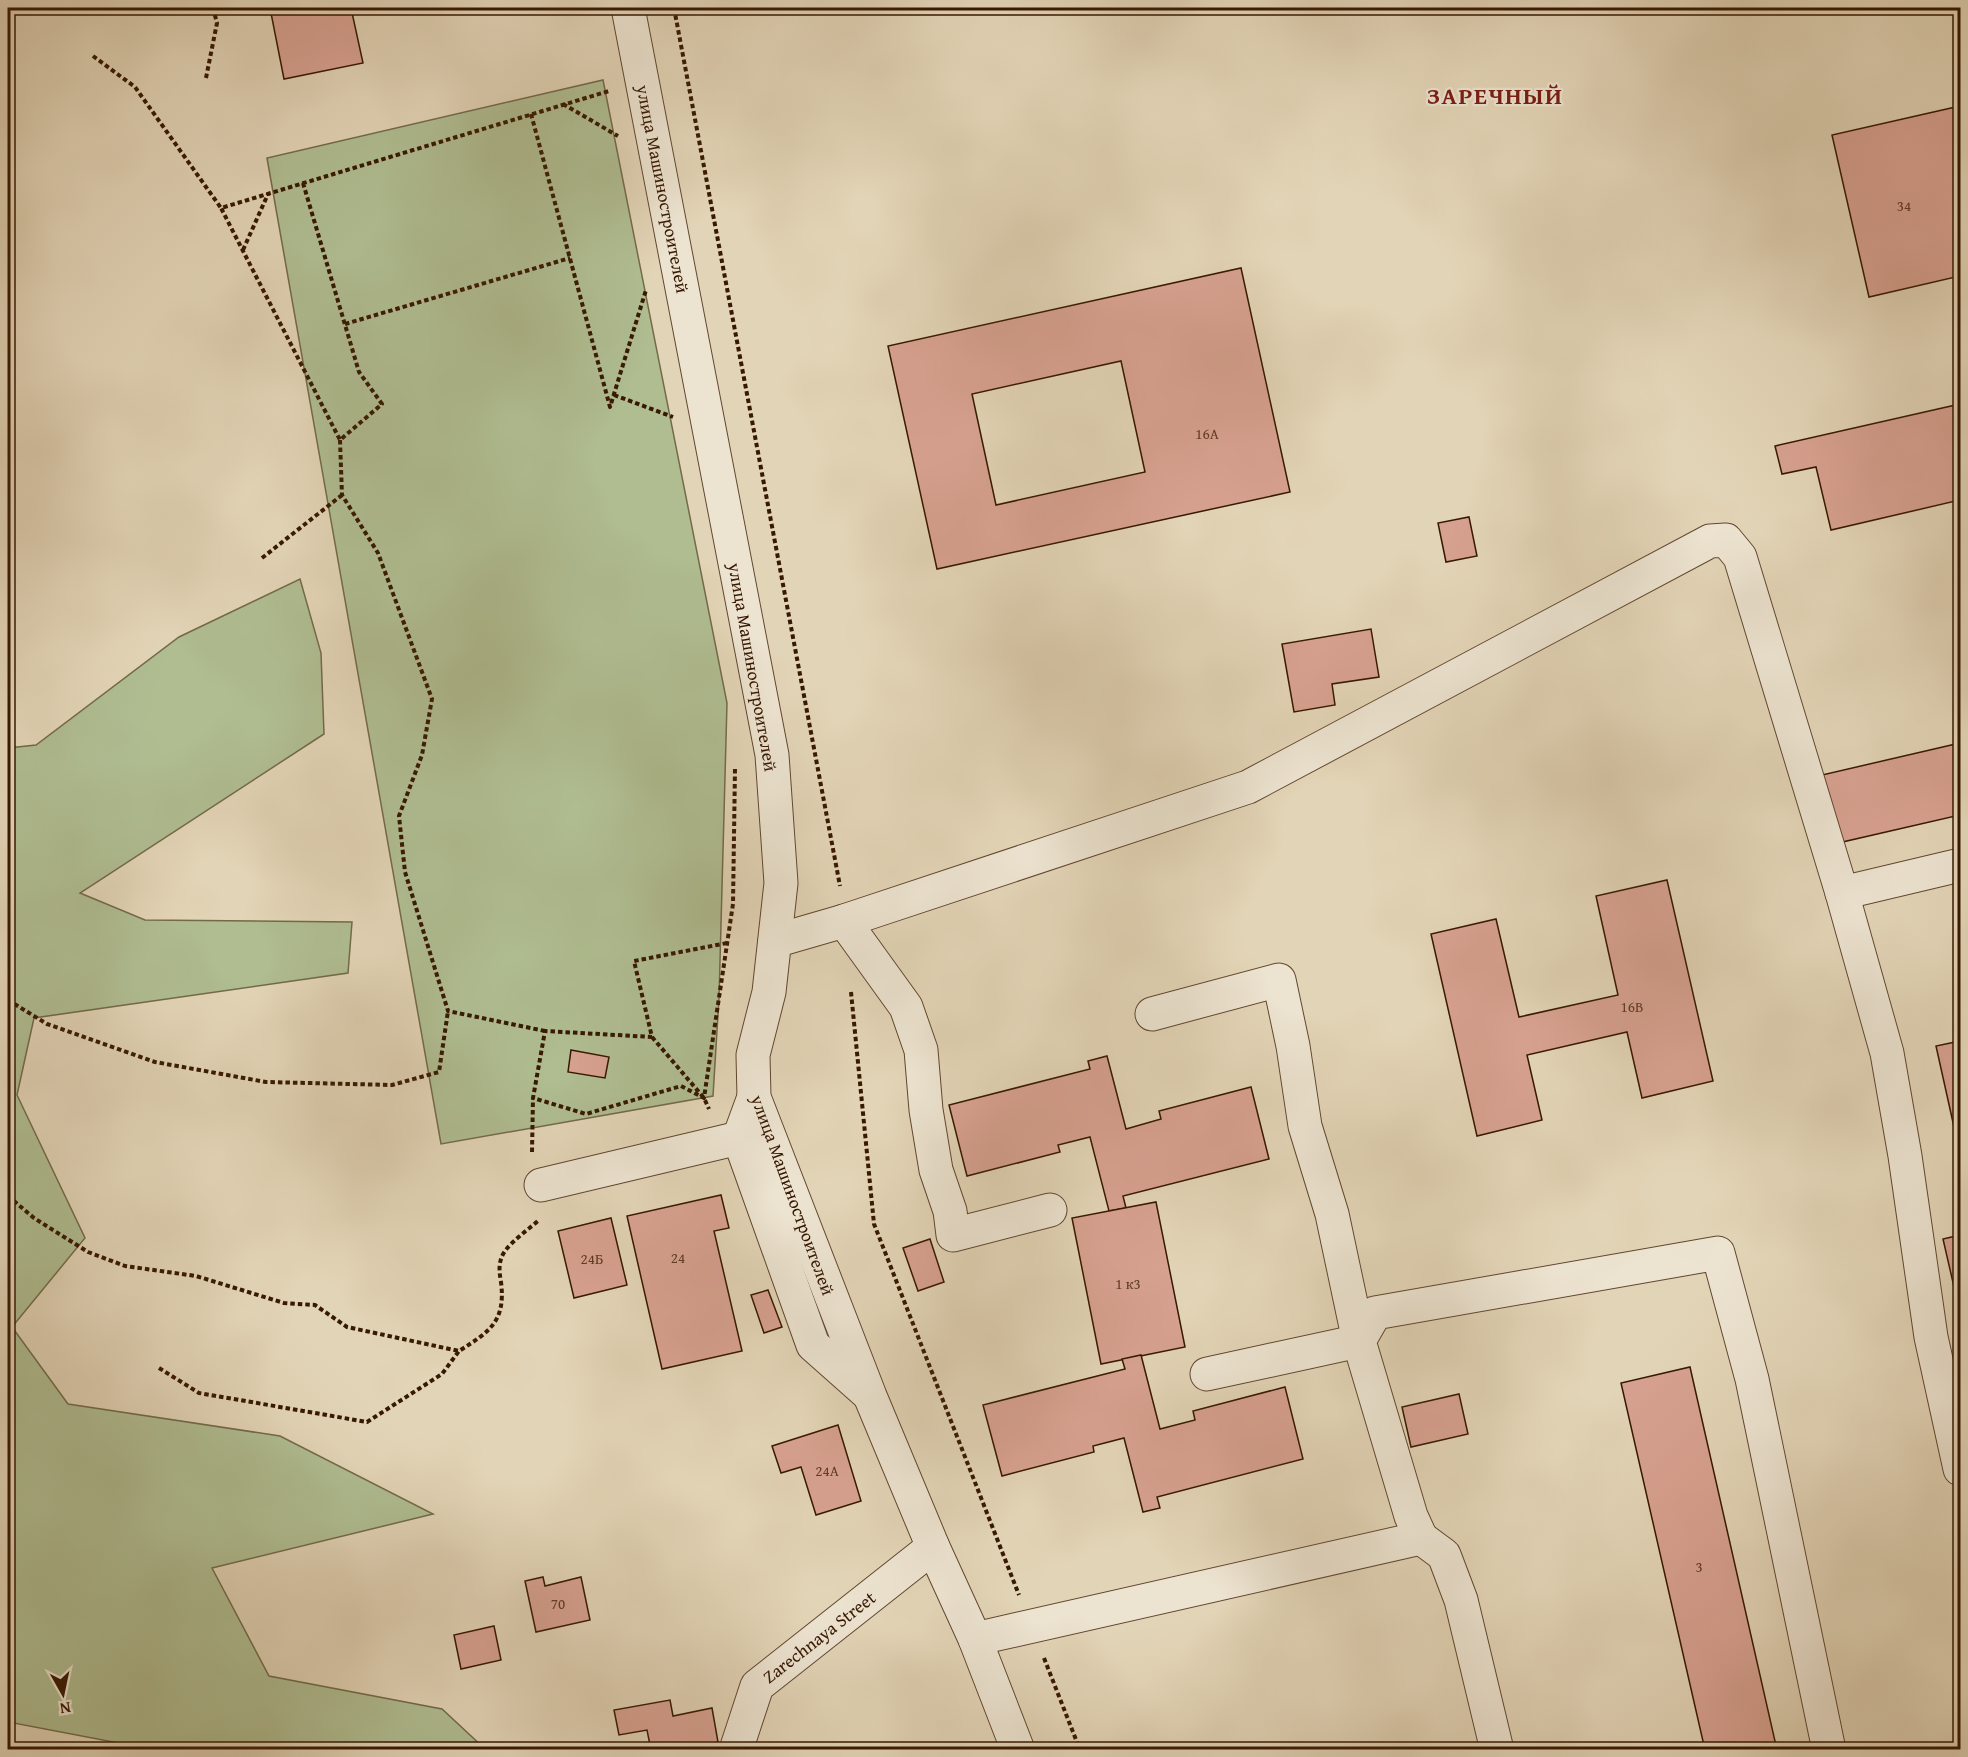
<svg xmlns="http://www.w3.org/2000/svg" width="1968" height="1757" font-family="'Gentium Book Plus',serif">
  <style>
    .green { fill: #afbd91; stroke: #736a4a; stroke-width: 1.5 }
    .building { fill: #d7a190; stroke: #371802; stroke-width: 1.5; fill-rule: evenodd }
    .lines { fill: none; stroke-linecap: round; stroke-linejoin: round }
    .minor-casing { stroke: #62472f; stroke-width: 35 }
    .path { stroke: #371802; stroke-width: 4; stroke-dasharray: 4.5 3; stroke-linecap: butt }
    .minor { stroke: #ece3d0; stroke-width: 33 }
    .labels { text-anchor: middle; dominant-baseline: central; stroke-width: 4.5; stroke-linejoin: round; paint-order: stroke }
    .number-label { font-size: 15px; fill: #5f3a26 }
    .street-label { font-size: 18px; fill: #371802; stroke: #ece3d0 }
    .district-label { font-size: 24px; font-weight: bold; letter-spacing: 1.5px; fill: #7a1f14; stroke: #ece3d0 }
  </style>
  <rect width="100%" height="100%" fill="#e2d4b6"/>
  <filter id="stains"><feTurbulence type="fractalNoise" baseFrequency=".00333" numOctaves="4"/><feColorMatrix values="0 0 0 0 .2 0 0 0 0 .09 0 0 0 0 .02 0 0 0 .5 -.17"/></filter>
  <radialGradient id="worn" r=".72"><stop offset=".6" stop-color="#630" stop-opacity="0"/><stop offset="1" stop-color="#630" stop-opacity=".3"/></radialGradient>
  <g class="green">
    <path d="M603 80 727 703 719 998 713 1096 441 1144 267 158Z"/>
    <path d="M300 579 321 653 324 734 80 893 145 920 352 922 348 973 34 1018 17 1095 85 1238 12 1327 68 1404 280 1436 433 1514 212 1568 269 1676 442 1709 485 1749H150L8 1722V748L36 745 179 637Z"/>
  </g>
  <g class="building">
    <path d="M270 8H351L363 63 284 79Z"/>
    <path d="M1960 106V276L1869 297 1832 135Z"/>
    <path d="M1241 268 1290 492 937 569 888 346ZM1121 361 1145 472 996 505 972 394Z"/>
    <path d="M1960 404V500L1831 530 1816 467 1782 474 1775 446Z"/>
    <path d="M1469 517 1477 556 1446 562 1438 523Z"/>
    <path d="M1371 629 1379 677 1332 684 1335 705 1294 712 1282 644Z"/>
    <path d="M1960 743V815L1838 843 1822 775Z"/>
    <path d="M1667 880 1713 1081 1642 1098 1627 1032 1527 1055 1542 1120 1477 1136 1431 934 1496 919 1519 1017 1618 995 1596 896Z"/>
    <path d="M1960 1041V1154L1936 1046Z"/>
    <path d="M571 1050 609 1057 605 1078 568 1072Z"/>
    <path d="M1107 1056 1126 1129 1161 1119 1159 1111 1251 1087 1269 1159 1123 1196 1126 1208 1109 1211 1090 1137 1058 1145 1060 1152 967 1176 949 1105 1090 1069 1088 1061Z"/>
    <path d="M721 1195 729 1228 714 1231 742 1351 662 1369 627 1216Z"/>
    <path d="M1156 1202 1185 1347 1101 1364 1072 1218Z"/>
    <path d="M611 1218 627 1285 574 1298 558 1231Z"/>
    <path d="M1960 1235V1313L1943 1239Z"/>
    <path d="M930 1239 944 1282 918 1291 903 1248Z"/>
    <path d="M768 1290 782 1327 764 1333 751 1295Z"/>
    <path d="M1141 1355 1160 1429 1195 1420 1193 1411 1285 1387 1303 1459 1157 1497 1160 1508 1143 1512 1124 1438 1093 1446 1094 1452 1002 1476 983 1405 1125 1369 1122 1359Z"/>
    <path d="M1690 1367 1777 1750H1705L1621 1383Z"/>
    <path d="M1459 1394 1468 1434 1411 1447 1402 1407Z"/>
    <path d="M838 1425 861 1501 816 1515 801 1467 781 1473 772 1446Z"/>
    <path d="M543 1577 545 1586 581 1577 590 1620 536 1632 525 1581Z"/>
    <path d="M494 1626 501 1660 461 1669 454 1635Z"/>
    <path d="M670 1700 673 1716 712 1708 718 1742 682 1750H651L647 1730 619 1735 614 1710Z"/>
  </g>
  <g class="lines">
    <g class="minor-casing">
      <g id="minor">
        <path d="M628 8 772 755 781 883 769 992 753 1055 754 1097 870 1396 933 1547 975 1639 1018 1750"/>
        <path d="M1842 893 1960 865"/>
        <path d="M844 921 906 1007 921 1050 926 1110 936 1170 950 1211 953 1235 1050 1210"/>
        <path d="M775 941 844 921 1248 787 1710 541 1726 540 1740 557 1842 893 1887 1053 1905 1156 1931 1337 1960 1469"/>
        <path d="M1152 1014 1279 980 1293 1046 1305 1126 1332 1214 1359 1341 1207 1374"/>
        <path d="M754 1097 739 1138 813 1345 866 1392"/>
        <path d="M541 1185 739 1138"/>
        <path d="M1421 1538 1444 1555 1461 1600 1497 1750"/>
        <path d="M975 1639 1421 1538 1411 1516 1359 1341 1375 1313 1718 1253 1752 1379 1829 1750"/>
        <path d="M736 1750 757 1686 933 1547"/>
      </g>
    </g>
    <g class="path">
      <path d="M674 8 840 886"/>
      <path d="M93 56 135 87 221 208"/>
      <path d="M206 78 217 23 213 8"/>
      <path d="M563 104 618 136"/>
      <path d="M531 114 610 407 646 290"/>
      <path d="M303 183 359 372 382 404 340 440 221 208 609 91"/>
      <path d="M243 250 268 194"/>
      <path d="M345 324 570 258"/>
      <path d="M614 395 673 417"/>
      <path d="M340 440 342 495 378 553 432 699 422 755 399 816 405 872 448 1011 545 1031"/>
      <path d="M262 558 342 495"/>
      <path d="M727 943 634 961 652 1037 545 1031 533 1098 586 1114 681 1086 704 1098 733 904 735 768"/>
      <path d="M851 992 874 1224 1019 1595"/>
      <path d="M8 1000 47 1024 155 1062 266 1082 392 1085 439 1072 448 1011"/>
      <path d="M652 1037 704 1098 709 1109"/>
      <path d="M532 1152 533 1098"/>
      <path d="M8 1196 34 1218 88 1252 125 1266 196 1276 284 1303 315 1305 347 1327 459 1351C489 1332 506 1322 501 1282 499 1271 498 1261 505 1251 513 1240 529 1229 539 1220"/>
      <path d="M159 1368 199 1393 367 1422 442 1374 459 1351"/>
      <path d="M1044 1658 1080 1750"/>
    </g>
    <use href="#minor" class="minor"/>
  </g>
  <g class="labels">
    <g class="number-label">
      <text x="1904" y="205">34</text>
      <text x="1207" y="433">16А</text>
      <text x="1632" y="1006">16В</text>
      <text x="678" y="1257">24</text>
      <text x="592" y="1258">24Б</text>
      <text x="1128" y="1283">1 к3</text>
      <text x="827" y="1470">24А</text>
      <text x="1699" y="1566">3</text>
      <text x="558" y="1603">70</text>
    </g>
    <g class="street-label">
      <text transform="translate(663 189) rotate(79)">улица Машиностроителей</text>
      <text transform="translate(753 667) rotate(80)">улица Машиностроителей</text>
      <text transform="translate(793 1195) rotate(70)">улица Машиностроителей</text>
      <text transform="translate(819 1637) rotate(-38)">Zarechnaya Street</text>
    </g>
    <g class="district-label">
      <text x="1495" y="95">ЗАРЕЧНЫЙ</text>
    </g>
  </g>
  <rect width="1968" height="1757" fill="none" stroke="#e2d4b6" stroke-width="30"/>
  <rect x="9" y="9" width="1950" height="1739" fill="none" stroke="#371802" stroke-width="3"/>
  <rect x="15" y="15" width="1938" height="1727" fill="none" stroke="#371802" stroke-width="1.5"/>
  <g transform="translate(63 1694) rotate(171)" stroke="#ece3d0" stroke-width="4.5" paint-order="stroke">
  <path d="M0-4.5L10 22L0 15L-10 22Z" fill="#371802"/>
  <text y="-9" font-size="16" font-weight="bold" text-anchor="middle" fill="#371802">N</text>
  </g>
  <rect width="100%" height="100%" filter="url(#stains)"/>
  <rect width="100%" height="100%" fill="url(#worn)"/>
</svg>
